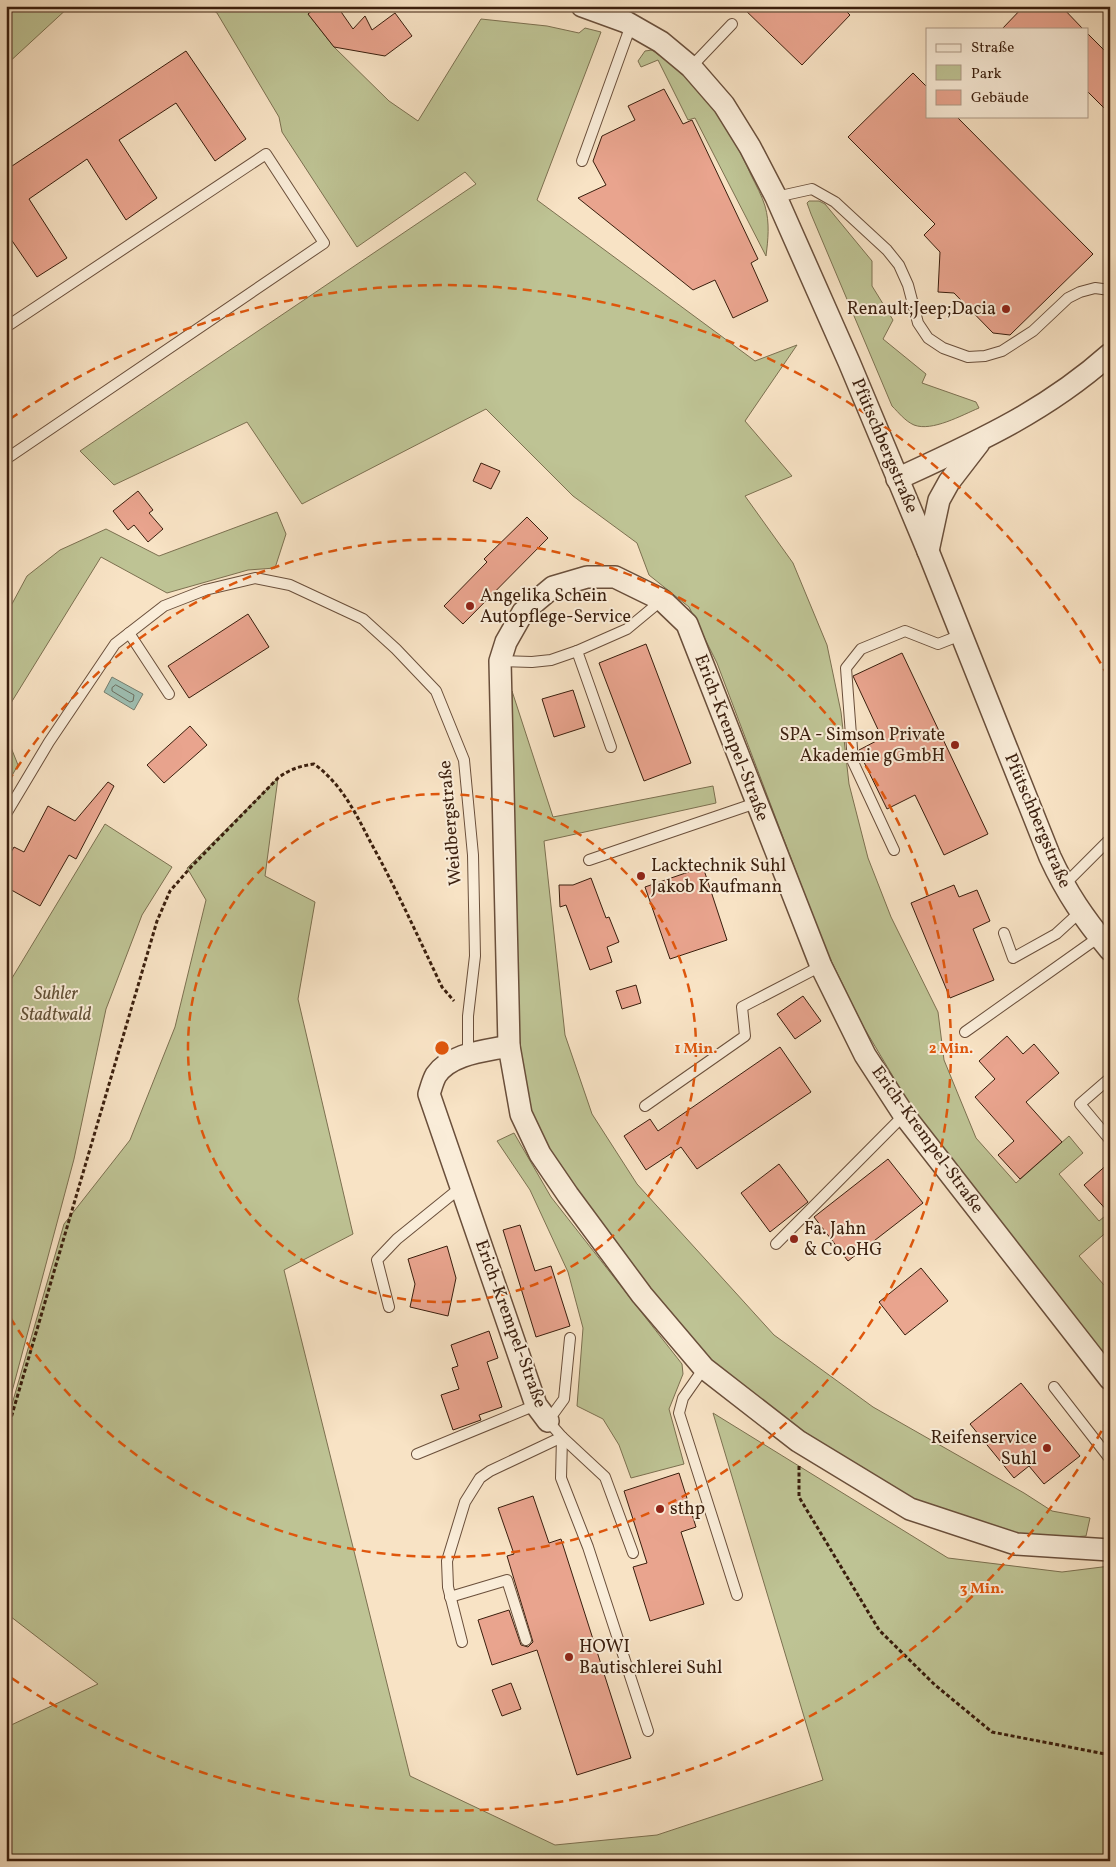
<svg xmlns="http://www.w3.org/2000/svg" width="1116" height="1867" font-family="Vollkorn,serif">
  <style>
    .green { fill: #bec394; stroke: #7c7050 }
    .water { fill: #9ebeb1; stroke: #767e6f }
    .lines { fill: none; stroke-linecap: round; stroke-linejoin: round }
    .shore { stroke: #6c6e5f; stroke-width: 1 }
    .building { fill: #e9a48e; stroke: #3a1e0d }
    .service-casing { stroke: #6a4f3b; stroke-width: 12 }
    .minor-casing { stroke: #6a4f3b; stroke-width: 24 }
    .path { stroke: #3a1e0d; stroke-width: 3; stroke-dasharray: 4 2.5; stroke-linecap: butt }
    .service { stroke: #faedd9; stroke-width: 10 }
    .minor { stroke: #faedd9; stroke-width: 21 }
    .ring { fill: none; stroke: #df560c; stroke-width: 2.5; stroke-dasharray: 9 6 }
    .poi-dot { fill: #8f2418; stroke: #faedd9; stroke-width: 2 }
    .labels { text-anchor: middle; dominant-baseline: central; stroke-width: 4; stroke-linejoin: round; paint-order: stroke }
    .poi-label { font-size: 18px; fill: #3a1e0d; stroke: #faedd9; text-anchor: start }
    .street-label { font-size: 18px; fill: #3a1e0d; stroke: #faedd9 }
    .park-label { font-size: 18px; font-style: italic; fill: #625036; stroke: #faedd9 }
    .centre { fill: #df560c; stroke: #faedd9; stroke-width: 2.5 }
    .ring-label { font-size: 15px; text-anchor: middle; font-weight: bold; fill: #df560c; stroke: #faedd9; stroke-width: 4; stroke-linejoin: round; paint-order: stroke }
  </style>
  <rect width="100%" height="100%" fill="#f8e3c5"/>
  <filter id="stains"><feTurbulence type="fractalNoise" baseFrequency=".004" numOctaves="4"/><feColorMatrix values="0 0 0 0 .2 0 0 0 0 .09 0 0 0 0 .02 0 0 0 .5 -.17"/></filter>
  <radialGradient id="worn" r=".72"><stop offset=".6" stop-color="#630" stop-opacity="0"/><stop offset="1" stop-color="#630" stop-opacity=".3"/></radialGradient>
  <g class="green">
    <path d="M6 6H70L6 65Z"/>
    <path d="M207 6H318L308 14 334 47 389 101 418 121 481 19 547 26 579 33 585 28 601 32 537 200 755 361 797 345 745 421 792 476 745 496 793 563 827 645 841 712 849 784 868 858 891 917 938 1012 944 1060 976 1138 1016 1183 1069 1136 1083 1153 1059 1174 1099 1221 1110 1212V1229L1079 1256 1110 1292V1361L987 1211 907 1100 863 1026 825 948 717 663 689 607 649 575 637 543 573 496 486 409 302 504 247 422 114 485 80 451 476 184 465 172 357 247 282 132 279 117 217 13Z"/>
    <path d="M652 50C699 83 728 123 751 175 756 185 762 196 765 206 770 223 768 240 766 256L695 118 688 120 658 60 641 67 638 61 645 51Z"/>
    <path d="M809 201H819L825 204 872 261V286L893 320 883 339 926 374 922 383 976 402 979 408C962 415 932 432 914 425 905 421 899 413 892 406L811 214 807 203Z"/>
    <path d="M277 512 286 534 275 568 248 570 167 593 101 557 6 711V615L27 576 60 550 106 529 159 556Z"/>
    <path d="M512 691 553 817 713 786 716 803 544 841 565 1035 592 1114 637 1184 774 1335 873 1407 1024 1493 1052 1511 1090 1518 1086 1536 1059 1538 996 1533 914 1500 817 1440 747 1394 707 1359 558 1173 527 1109 517 1033Z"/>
    <path d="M6 735 18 765 6 786Z"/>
    <path d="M278 778 265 876 315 902 298 999 353 1234 284 1270 410 1776 555 1845 657 1835 823 1780 713 1413 948 1558 1062 1572 1110 1566V1861H6V1853L11 1837 7 1727 98 1684 6 1613V1425L64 1224 130 1140 175 1027 206 900 187 868Z"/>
    <path d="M105 824 172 867 142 915 106 1009 74 1159 6 1414V988Z"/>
    <path d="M514 1133 551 1197 682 1364 683 1374 669 1409 684 1464 631 1478 619 1445 603 1419 577 1406 583 1328 568 1272 530 1190 497 1141Z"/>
  </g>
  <path class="water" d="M112 677 143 694 134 710 104 692Z"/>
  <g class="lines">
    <path class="shore" d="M116 685 134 695 133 701 130 702 112 691V688Z"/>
  </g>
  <g class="building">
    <path d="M318 6H337L353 29 365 16 372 30 395 13 412 36 385 56 334 47 308 14Z"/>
    <path d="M741 6H841L850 15 802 65Z"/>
    <path d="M1024 6H1061L1083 29H1002Z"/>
    <path d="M1087 33 1110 56V114L1087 91Z"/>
    <path d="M186 51 246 139 215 161 176 103 119 140 157 198 126 220 87 159 29 199 67 258 37 277 6 232V170Z"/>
    <path d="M913 73 927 87V116H956L1093 254 1010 335 993 333 954 293 938 292 940 252 924 235 935 224 848 137Z"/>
    <path d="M664 89 683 124 692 120 758 259 751 263 768 301 733 318 715 280 693 290 578 198 606 185 593 161 602 136 635 120 628 106Z"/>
    <path d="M481 463 500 471 491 489 473 481Z"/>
    <path d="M138 491 153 510 149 513 163 529 148 542 134 525 128 530 113 511Z"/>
    <path d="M527 517 548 538 463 624 444 606 487 562 484 559Z"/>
    <path d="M248 614 269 647 189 698 168 666Z"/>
    <path d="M646 644 691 763 644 781 599 663Z"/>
    <path d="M902 653 988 834 944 855 915 795 887 809 859 752V750L882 738 853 676Z"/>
    <path d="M573 690 585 727 554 737 542 699Z"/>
    <path d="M190 726 207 745 164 783 147 765Z"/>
    <path d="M108 782 114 786 76 859 69 855 40 906 6 887V861L14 847 24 852 48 806 75 821Z"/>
    <path d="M703 867 727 940 670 959 645 887Z"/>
    <path d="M591 878 606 918 609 917 619 942 607 947 612 962 590 970 566 905 560 907 559 885H573Z"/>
    <path d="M954 885 959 897 977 890 990 921 973 929 994 980 950 998 911 903Z"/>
    <path d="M636 985 641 1003 622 1009 616 991Z"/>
    <path d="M803 996 821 1021 795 1039 777 1014Z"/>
    <path d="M1007 1036 1023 1054 1034 1044 1059 1073 1026 1102 1062 1142 1020 1179 998 1155 1014 1141 975 1097 995 1079 979 1061Z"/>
    <path d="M780 1047 811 1092 697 1169 681 1147 646 1170 624 1136 650 1119 658 1131Z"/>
    <path d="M888 1159 923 1203 848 1261 814 1217Z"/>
    <path d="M1110 1162V1214L1084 1185Z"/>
    <path d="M779 1164 808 1202 770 1232 741 1193Z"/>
    <path d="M520 1225 535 1271 551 1266 570 1326 536 1337 503 1230Z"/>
    <path d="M447 1246 456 1278 448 1316 410 1307 415 1284 408 1259Z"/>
    <path d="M921 1268 948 1301 905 1335 879 1302Z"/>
    <path d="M489 1331 498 1358 487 1362 502 1407 479 1415 481 1420 453 1430 441 1395 459 1389 452 1368 458 1366 451 1345Z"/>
    <path d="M1021 1383 1080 1456 1044 1484 1029 1466 1014 1478 970 1424Z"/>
    <path d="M679 1473 696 1527 681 1532 704 1604 650 1621 633 1567 647 1563 624 1491Z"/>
    <path d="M533 1496 549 1543 561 1539 631 1758 577 1775 537 1650 492 1665 478 1620 509 1610 521 1645 528 1647 533 1642 507 1556 514 1554 498 1508Z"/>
    <path d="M511 1683 521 1709 502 1716 492 1690Z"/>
  </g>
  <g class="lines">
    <g class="service-casing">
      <g id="service">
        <path d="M691 67 732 24"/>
        <path d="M582 161 631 25"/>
        <path d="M776 197 812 189 835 202 887 250 899 265 908 285 918 323 928 338 943 348 968 357 985 356 1002 351 1033 331 1068 298 1080 292 1095 288 1110 290"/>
        <path d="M6 327 266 154 324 243 6 459"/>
        <path d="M129 633 169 694"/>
        <path d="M500 661 532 662 551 660 577 651"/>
        <path d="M611 747 577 651 627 629 662 600"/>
        <path d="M6 814 49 742 115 644 164 606 205 590 255 578 290 585 363 619 396 649 436 691 464 760 473 855 475 956 468 1016V1055"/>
        <path d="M894 850 853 762 846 668 861 649 905 631 938 644 961 635"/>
        <path d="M589 860 756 803"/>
        <path d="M1063 886 1110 839"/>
        <path d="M1004 933 1013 958 1056 934 1080 912"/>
        <path d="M965 1032 1099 937"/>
        <path d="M1110 1078 1080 1104 1110 1140"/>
        <path d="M645 1106 745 1036 742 1007 821 966"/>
        <path d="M776 1244 904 1115"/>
        <path d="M389 1307 377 1260 397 1239 460 1188"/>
        <path d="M570 1338 564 1399 548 1421 562 1437 561 1478 588 1547 648 1731"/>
        <path d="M704 1368 683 1398 679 1413 737 1595"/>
        <path d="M1054 1387 1110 1459"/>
        <path d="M417 1454 536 1405"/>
        <path d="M450 1597 507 1580 526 1640"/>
        <path d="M462 1642 448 1587 447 1561 465 1502 480 1478 490 1471 562 1437 605 1477 633 1553"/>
      </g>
    </g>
    <g class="minor-casing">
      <g id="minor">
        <path d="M582 6 626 22 661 42 691 67 724 105 750 147 776 197 849 362 928 551 1050 857C1067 894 1084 918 1110 950"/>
        <path d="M897 479C975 443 1045 412 1110 354"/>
        <path d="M928 551 939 500 949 482 979 443"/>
        <path d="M509 1046C486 1051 451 1053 436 1075 433 1080 431 1088 429 1094L536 1405 548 1421"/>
        <path d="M1110 1379 904 1115 865 1055 821 966 687 624 662 600 615 577H587L553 587 523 612 506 642 500 661 509 1046 521 1114 540 1154 568 1195 642 1295 704 1368 798 1441 910 1509 1016 1544 1110 1550"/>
      </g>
    </g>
    <g class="path">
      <path d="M6 1435 157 921 170 891 191 867 278 778C290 769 300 766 314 764 342 784 356 814 371 843 397 890 419 939 442 987L454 1001"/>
      <path d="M799 1466V1497L879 1630 935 1685 992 1732 1110 1755"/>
    </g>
    <use href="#service" class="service"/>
    <use href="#minor" class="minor"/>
  </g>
  <g class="ring">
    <circle cx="442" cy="1048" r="254"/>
    <path d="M8 782A509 509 0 1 1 8 1314"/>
    <path d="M1109 1418A763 763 0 0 1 10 1677M10 419A763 763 0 0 1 1109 678"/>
  </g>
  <g class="poi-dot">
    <circle cx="1006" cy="309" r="5"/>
    <circle cx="470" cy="606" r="5"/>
    <circle cx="955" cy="745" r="5"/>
    <circle cx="641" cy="876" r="5"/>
    <circle cx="794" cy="1239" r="5"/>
    <circle cx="1047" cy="1448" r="5"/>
    <circle cx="660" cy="1509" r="5"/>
    <circle cx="569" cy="1657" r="5"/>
  </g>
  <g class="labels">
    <g class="poi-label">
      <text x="996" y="309" text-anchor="end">Renault;Jeep;Dacia</text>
      <text x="480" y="596">Angelika Schein<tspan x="480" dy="21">Autopflege-Service</tspan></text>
      <text x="945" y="735" text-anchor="end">SPA - Simson Private<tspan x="945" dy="21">Akademie gGmbH</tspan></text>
      <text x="651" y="866">Lacktechnik Suhl<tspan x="651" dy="21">Jakob Kaufmann</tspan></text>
      <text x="804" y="1229">Fa. Jahn<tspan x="804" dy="21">&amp; Co.oHG</tspan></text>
      <text x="1037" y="1438" text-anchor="end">Reifenservice<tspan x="1037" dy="21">Suhl</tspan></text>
      <text x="670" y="1509">sthp</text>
      <text x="579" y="1647">HOWI<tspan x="579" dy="21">Bautischlerei Suhl</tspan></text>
    </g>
    <g class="street-label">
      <text transform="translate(884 446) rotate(67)">Pfütschbergstraße</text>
      <text transform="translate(731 738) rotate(69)">Erich-Krempel-Straße</text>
      <text transform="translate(1037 821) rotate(67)">Pfütschbergstraße</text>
      <text transform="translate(451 823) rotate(-95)">Weidbergstraße</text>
      <text transform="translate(927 1140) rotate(54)">Erich-Krempel-Straße</text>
      <text transform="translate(510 1324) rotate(70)">Erich-Krempel-Straße</text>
    </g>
    <g class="park-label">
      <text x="56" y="994">Suhler<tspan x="56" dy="21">Stadtwald</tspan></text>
    </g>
  </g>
  <circle cx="442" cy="1048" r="8" class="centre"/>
  <g class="ring-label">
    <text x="696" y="1053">1 Min.</text>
    <text x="951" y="1053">2 Min.</text>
    <text x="982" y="1593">3 Min.</text>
  </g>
  <rect width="1116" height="1867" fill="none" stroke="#f8e3c5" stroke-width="25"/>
  <rect x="8" y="8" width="1101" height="1852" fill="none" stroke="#3a1e0d" stroke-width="2.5"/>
  <rect x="12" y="12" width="1091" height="1842" fill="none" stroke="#3a1e0d"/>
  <rect x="926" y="28" width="162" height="90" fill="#faedd9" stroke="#ad9a87"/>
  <rect x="936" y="44" width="25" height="8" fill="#faedd9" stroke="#ad9a87"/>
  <text x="971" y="52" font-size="15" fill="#3a1e0d">Straße</text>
  <rect x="936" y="65" width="25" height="15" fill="#bec394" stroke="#ad9a87"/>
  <text x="971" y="78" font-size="15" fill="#3a1e0d">Park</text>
  <rect x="936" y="90" width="25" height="15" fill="#e9a48e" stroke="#ad9a87"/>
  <text x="971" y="102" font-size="15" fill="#3a1e0d">Gebäude</text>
  <rect width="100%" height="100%" filter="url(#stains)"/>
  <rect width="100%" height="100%" fill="url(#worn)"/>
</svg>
